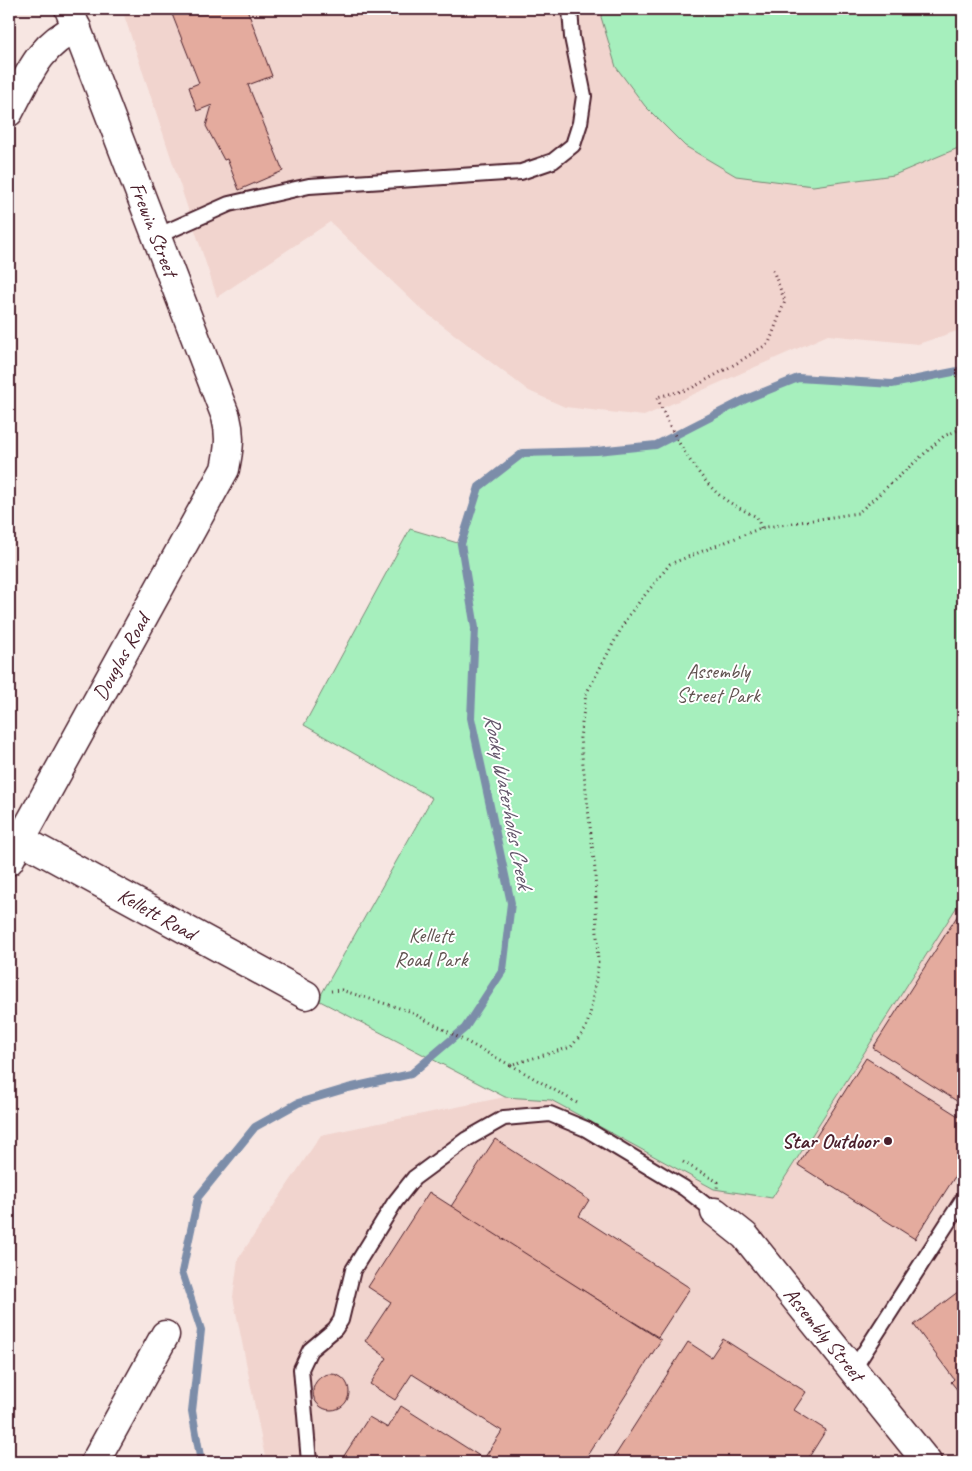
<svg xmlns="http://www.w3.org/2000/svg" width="972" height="1471" font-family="Caveat,sans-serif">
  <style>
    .built { fill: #f1d4ce }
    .green { fill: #a6efbd; stroke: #788774 }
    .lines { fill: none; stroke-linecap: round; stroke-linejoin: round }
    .stream { stroke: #7c8da9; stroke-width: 8 }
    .building { fill: #e4ab9e; stroke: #4a1f2b }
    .service-casing { stroke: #4a1f2b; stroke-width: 18 }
    .minor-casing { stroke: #4a1f2b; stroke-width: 31 }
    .path { stroke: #4a1f2b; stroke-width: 3; stroke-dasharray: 1 4; stroke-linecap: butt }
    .service { stroke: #fff; stroke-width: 14 }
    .minor { stroke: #fff; stroke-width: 28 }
    .poi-dot { fill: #4a1f2b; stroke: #fff; stroke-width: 2 }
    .labels { text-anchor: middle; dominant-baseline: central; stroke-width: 4; stroke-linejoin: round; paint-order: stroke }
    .street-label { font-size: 21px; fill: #4a1f2b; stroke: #fff }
    .park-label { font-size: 21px; fill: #615350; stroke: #fff }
    .poi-label { font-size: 21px; font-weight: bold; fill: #4a1f2b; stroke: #fff; text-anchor: end }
    .water-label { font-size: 22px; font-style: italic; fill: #63566a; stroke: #fff }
  </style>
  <rect width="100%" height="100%" fill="#f7e6e2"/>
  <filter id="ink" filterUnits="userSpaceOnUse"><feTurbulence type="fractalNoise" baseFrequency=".02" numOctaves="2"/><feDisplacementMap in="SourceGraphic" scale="10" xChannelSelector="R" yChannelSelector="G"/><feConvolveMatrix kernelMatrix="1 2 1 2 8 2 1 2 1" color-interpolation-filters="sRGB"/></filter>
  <g filter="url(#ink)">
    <g class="built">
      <path d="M122 9H963V329L918 344 828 335 644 416 565 407 529 391 421 309 330 222 217 297Z"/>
      <path d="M963 897V1462H266L233 1297 238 1259 321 1135 505 1097 551 1100 714 1189 772 1198Z"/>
    </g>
    <g class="green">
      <path d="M603 9H963V146L894 175 813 186 736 176 685 146 645 106 616 67 601 17Z"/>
      <path d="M963 370V897L772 1198 714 1189 551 1100 505 1097 318 1000 432 798 304 725 410 529 461 544 479 487 523 453 597 451 656 445 746 399 798 378 892 384Z"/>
    </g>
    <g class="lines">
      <path class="stream" d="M201 1462 192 1411 201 1330 182 1272 198 1197 255 1127 298 1103 348 1088 411 1074 465 1028 503 970 511 903 471 718 475 628 461 544 479 487 523 453 597 451 656 445 746 399 798 378 892 384 963 370"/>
    </g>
    <g class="building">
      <path d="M170 9H247L272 76 248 85 283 171 239 190 227 159 224 160 206 126 212 105 197 111 189 87 199 83Z"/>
      <path d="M963 907V1105L873 1048Z"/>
      <path d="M866 1058 963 1119V1164L915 1239 798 1165Z"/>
      <path d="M495 1139 589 1200 579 1216 690 1288 658 1337 450 1208Z"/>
      <path d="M429 1192 661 1340 583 1462H493L485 1457 502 1431 412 1374 395 1400 370 1384 387 1358 365 1341 391 1302 368 1287Z"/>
      <path d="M963 1258V1274L955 1264Z"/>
      <path d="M963 1288V1397L951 1382 954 1379 914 1325Z"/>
      <path d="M723 1339 806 1392 794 1410 826 1430 806 1462H611L688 1342 711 1357Z"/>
      <circle cx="331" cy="1392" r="18"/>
      <path d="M401 1406 489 1462H340L369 1417 388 1428Z"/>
    </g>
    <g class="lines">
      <g class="service-casing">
        <g id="service">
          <path d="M157 236 229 204 309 186 521 172 553 161 573 145 580 123 584 96 572 37 570 9"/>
          <path d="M853 1370 963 1199"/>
          <path d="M309 1462 301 1369 310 1350 335 1329 341 1320 353 1270 395 1202 414 1178 467 1139 504 1118 550 1114 586 1129 684 1188 715 1212"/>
        </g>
      </g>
      <g class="minor-casing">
        <g id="minor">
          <path d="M9 112C28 77 38 45 77 28"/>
          <path d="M9 833 306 995"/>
          <path d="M9 861 225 469C229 449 231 436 226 417L69 9"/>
          <path d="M715 1212 745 1236 927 1462"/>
          <path d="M95 1462 165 1335"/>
        </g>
      </g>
      <g class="path">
        <path d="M761 528 757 517C743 510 728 503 717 493 692 470 669 428 657 397L690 389 737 363 769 343 785 301 772 268"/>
        <path d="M331 991 341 990 409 1011 510 1065 571 1047 585 1030 590 1015 598 966 595 870 580 738 586 694 628 616 670 564 761 528 858 513 944 436 963 428"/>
        <path d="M511 1065 577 1103"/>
        <path d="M683 1162 718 1182 717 1188"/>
      </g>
      <use href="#service" class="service"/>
      <use href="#minor" class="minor"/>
    </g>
  </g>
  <circle class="poi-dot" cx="888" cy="1141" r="5"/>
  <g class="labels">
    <g class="street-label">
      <text transform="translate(154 229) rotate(69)">Frewin Street</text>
      <text transform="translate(121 657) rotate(-61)">Douglas Road</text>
      <text transform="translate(157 914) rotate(29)">Kellett Road</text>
      <text transform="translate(824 1334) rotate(51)">Assembly Street</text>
    </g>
    <g class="park-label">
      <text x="718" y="671">Assembly<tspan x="718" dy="24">Street Park</tspan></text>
      <text x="431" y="935">Kellett<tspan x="431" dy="24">Road Park</tspan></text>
    </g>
    <g class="poi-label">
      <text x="878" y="1141">Star Outdoor</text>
    </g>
    <g class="water-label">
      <text transform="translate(508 801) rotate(79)">Rocky Waterholes Creek</text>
    </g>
  </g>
  <rect width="972" height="1471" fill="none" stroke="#fff" stroke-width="30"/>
  <rect x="15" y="15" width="942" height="1441" fill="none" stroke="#4a1f2b" stroke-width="2" filter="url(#ink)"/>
</svg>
